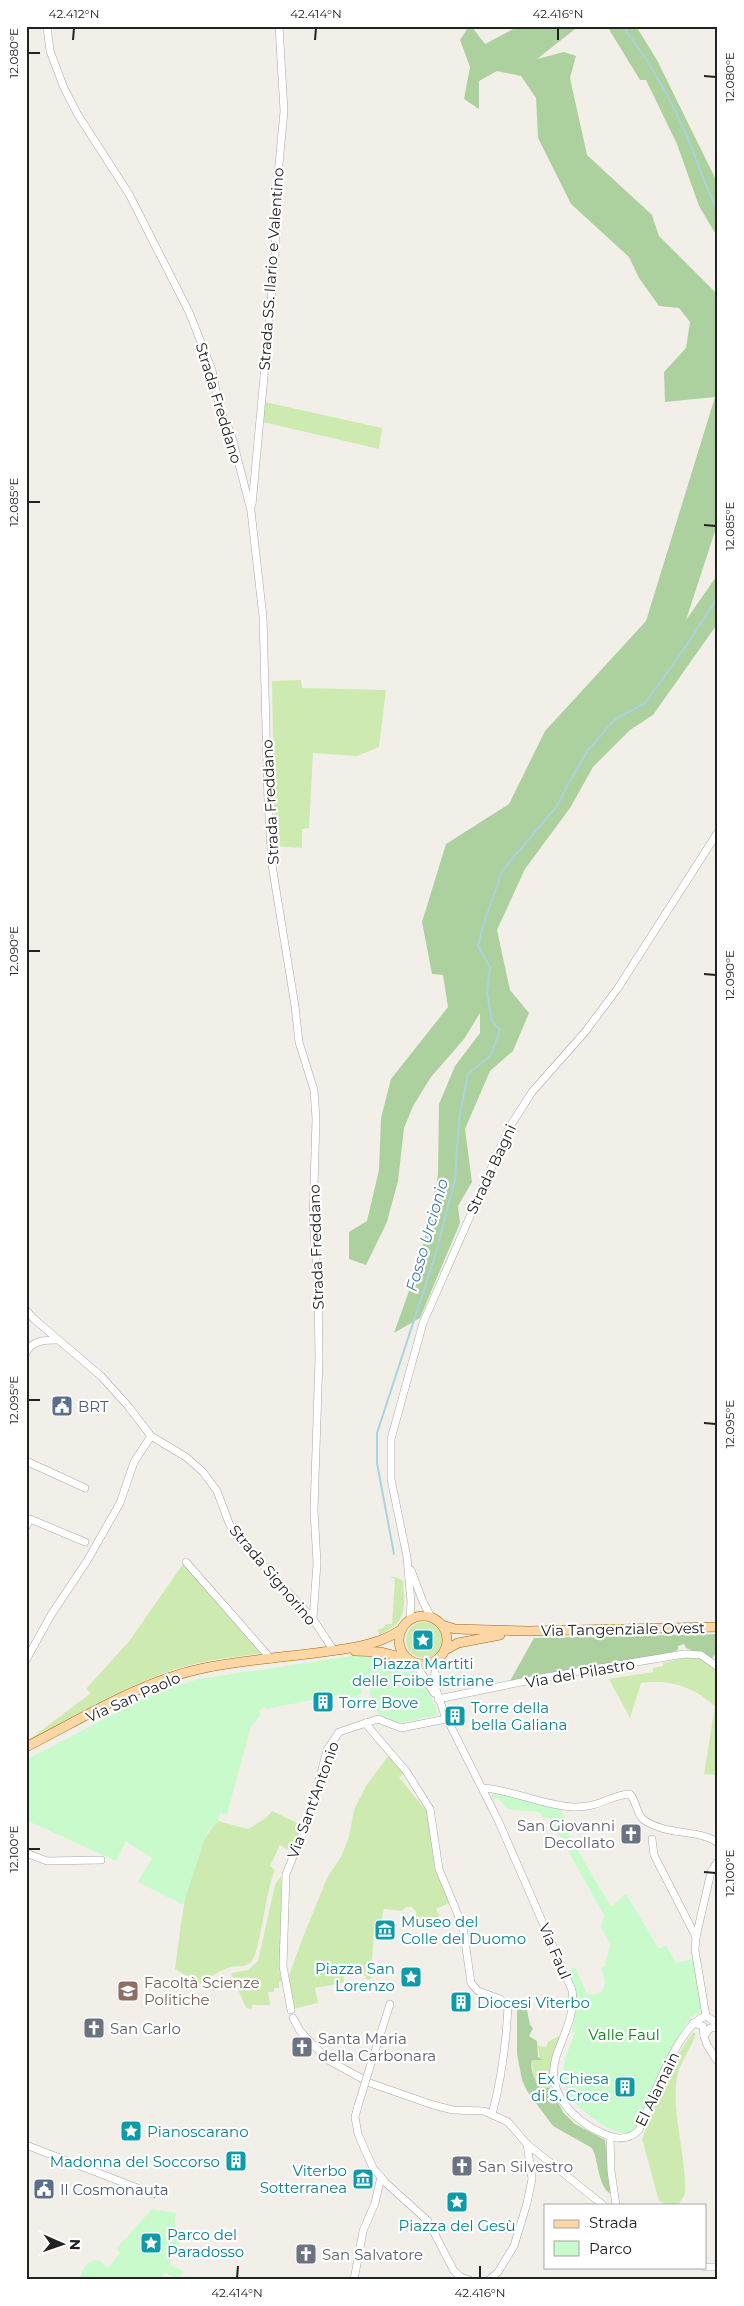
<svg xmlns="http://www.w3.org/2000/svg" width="744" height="2306" font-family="Montserrat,sans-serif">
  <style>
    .grass { fill: #cdebb0 }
    .forest { fill: #add19e }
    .park { fill: #c8facc }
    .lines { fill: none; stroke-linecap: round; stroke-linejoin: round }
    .stream { stroke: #aad3df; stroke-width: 2 }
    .minor-casing { stroke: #a9a9a9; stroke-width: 8 }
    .major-casing { stroke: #a06b00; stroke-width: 10 }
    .minor { stroke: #fff; stroke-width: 7 }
    .major { stroke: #fcd6a4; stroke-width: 9 }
    .minor-bridge-casing { stroke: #a9a9a9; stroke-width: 8; stroke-linecap: butt }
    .minor-bridge { stroke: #fff; stroke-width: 7 }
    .ticks { fill: none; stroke: #222; stroke-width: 2 }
    .labels { text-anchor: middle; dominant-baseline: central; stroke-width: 4.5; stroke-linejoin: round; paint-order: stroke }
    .street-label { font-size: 15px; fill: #222; stroke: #fff }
    .service-label { font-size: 15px; fill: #4e5e75; stroke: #fff; text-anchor: start }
    .culture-label { font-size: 15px; fill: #0d838f; stroke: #fff; text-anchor: start }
    .worship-label { font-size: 15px; fill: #5b616d; stroke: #fff; text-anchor: start }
    .education-label { font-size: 15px; fill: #785e54; stroke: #fff; text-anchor: start }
    .park-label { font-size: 15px; fill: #0c8416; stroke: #fff }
    .water-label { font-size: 16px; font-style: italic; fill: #4a7aab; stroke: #fff }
    .neatline { fill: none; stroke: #222; stroke-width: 2 }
    .ticks-label { font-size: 12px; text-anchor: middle; fill: #222 }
  </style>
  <rect width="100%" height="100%" fill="#f2efe9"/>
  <g class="grass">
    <path d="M265 402 382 428 379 449 263 422Z"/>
    <path d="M301 680 302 688 386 690 379 747 357 756 313 753 309 828 302 829V848L275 846 272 681Z"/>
    <path d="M183 1564 262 1653C229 1658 195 1661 164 1673 116 1691 71 1718 26 1742L91 1693 86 1689 130 1640Z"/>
    <path d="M389 1577H396L403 1581C405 1606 408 1623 379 1635L378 1630 383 1628 386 1624H392L395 1579Z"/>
    <circle cx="424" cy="1640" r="18"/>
    <path d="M689 1657 700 1658 718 1671V1775L704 1774 715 1706C695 1688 669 1678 641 1683L630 1718 609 1679 653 1672V1668L663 1666V1663Z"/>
    <path d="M389 1755 404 1773 399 1777 427 1812 436 1871 451 1902 436 1909 441 1920 420 1924V1927H415L416 1912 412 1907H406L402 1911 384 1909 380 1927H374L371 1979H366V1976L345 1972 343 1983 315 1988 318 2003 293 2009 287 1981 303 1937 327 1878 341 1857 349 1837 354 1810 366 1786Z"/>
    <path d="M272 1811 303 1826 288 1850 280 1845 270 1866 275 1870C265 1890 261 1954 250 1963 244 1968 238 1965 231 1967 220 1970 210 1977 201 1984L175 1969C182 1924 185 1855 218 1821L248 1829 266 1818Z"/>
    <path d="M281 1876V1982H279V1988H274V1992H268L270 2005H252V2009L246 2008 231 1973 248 1970 258 1961 275 1885Z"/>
    <path d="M693 2032 696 2034C691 2049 680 2062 677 2077 671 2113 687 2158 685 2194L678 2205H669L659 2201 642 2139 671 2066Z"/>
    <path d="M557 2037H561L550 2065 551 2088H540L533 2077 532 2060 540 2059 538 2046 546 2047 548 2042Z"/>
  </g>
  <g class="forest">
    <path d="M469 26H471L485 44 519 26H579L537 59 564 52 576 56 570 78 587 155 652 215 659 236 718 295V522L686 620 718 574V623L653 715 630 730 593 767 570 808 525 869 497 930 510 990 529 1013 513 1051 490 1071 465 1129 472 1182 458 1206 460 1223 420 1318 394 1333 420 1260 438 1175 439 1104 455 1066 480 1033V1013L464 1039 431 1077 413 1106 404 1128 398 1181 387 1222 366 1265 349 1259V1232L367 1221 379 1170 381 1118 391 1079 448 1007 443 975 432 974 422 922 446 844 509 804 545 731 646 621 715 397 665 402 664 372 686 348 690 322 679 308 659 306 639 278 629 257 571 204 538 138 536 98 521 76 497 71 479 81V109L464 99 470 67 460 40Z"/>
    <path d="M607 26H636L657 60 718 184V238L699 206 677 144 646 80H640Z"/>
    <path d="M718 1634V1651L712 1658 686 1648 684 1644 678 1646V1650L660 1656 510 1681 534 1638Z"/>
    <path d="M517 2008 527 2010 530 2025 533 2028 529 2036 537 2041 538 2057 543 2060H532C530 2071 534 2079 540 2088H551L563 2112 575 2124 605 2140 611 2194C597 2186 599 2160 592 2148L553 2126 527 2091 522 2080 517 2054Z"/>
  </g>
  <g class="park">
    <path d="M352 1656C389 1656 408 1654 427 1690 431 1698 436 1706 438 1715L399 1723 379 1715 370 1695V1688L362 1687 361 1694 348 1699 324 1693 323 1697C304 1702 285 1705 266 1709L265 1707 259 1711 261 1715 251 1726 227 1814 220 1813 218 1821 207 1832 183 1905 138 1882 152 1858 126 1841 116 1861 26 1820V1760L148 1696 198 1679Z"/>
    <path d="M494 1793 561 1809 566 1823 563 1825 611 1907 626 1894 659 1949 666 1945 676 1963 693 1959 702 2011 691 2017 672 2047 636 2128C633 2131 630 2133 626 2133 611 2135 570 2104 565 2089 559 2069 568 2051 575 2032L572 2031C578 2004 579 1995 568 1970L575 1967 587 1994C608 1997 607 1982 601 1968L605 1966 610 1944 601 1928 604 1915 549 1817 544 1819 539 1812 507 1809 498 1798 493 1800 491 1796Z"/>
    <path d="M152 2209 176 2213 175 2223 176 2224 172 2234 182 2239 177 2251 168 2252 166 2256 172 2259 170 2265 183 2271 179 2279 164 2273 161 2280H79C83 2267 86 2261 99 2260L108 2268 120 2253 117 2249 118 2247Z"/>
  </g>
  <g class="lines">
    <g class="stream">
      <path d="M623 26C648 60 667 91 684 129 696 156 704 185 718 211"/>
      <path d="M394 1554 377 1463V1433L436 1253 455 1179 459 1120 468 1074 491 1055 500 1030 492 1021 487 993 490 967 478 946 482 929 502 871 557 806 568 784 588 750 615 719 645 703 684 649 718 597"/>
    </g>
    <g class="minor-casing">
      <g id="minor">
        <path d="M47 26 50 51 64 88 78 115 129 194 189 312 212 370 220 411 231 433 251 511 263 617 268 801 272 865 295 1006 299 1042 314 1090 316 1119 313 1219 318 1286 319 1358 314 1510 317 1563 313 1619"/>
        <path d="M252 505 275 258 277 186 284 111 279 26"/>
        <path d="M26 1310 34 1319 101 1376 128 1406 151 1436 186 1457 203 1472 217 1491 229 1523 237 1537 313 1619 334 1651"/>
        <path d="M26 1353C32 1340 45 1340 58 1340"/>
        <path d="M26 1461 85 1488"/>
        <path d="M26 1527 30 1519 85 1542"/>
        <path d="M186 1562 271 1659"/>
        <path d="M411 1570 423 1602 431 1617"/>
        <path d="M410 1620 411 1602 407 1557 391 1479V1439L423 1323 509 1128 532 1092 585 1032 618 988 718 832"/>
        <path d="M26 1660 51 1615 87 1561 120 1503 134 1462 151 1436"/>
        <path d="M436 1660 434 1683 444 1713 498 1820 572 1990C576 2014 563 2035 556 2057 545 2093 574 2121 604 2134 617 2140 629 2140 639 2130 650 2104 679 2023 706 2016"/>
        <path d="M415 1663 434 1693"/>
        <path d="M438 1699 541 1678 684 1654 701 1655 718 1667"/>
        <path d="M365 1723 406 1771 430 1809 439 1869 463 1927 471 1983 478 1991 500 1999 508 2007C506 2044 502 2078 492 2114"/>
        <path d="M483 1788C514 1790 543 1806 574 1807 599 1808 610 1795 630 1794 637 1802 636 1814 644 1820 667 1836 700 1829 718 1843"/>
        <path d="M652 1839 654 1855 696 1937"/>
        <path d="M26 1853 47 1861 101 1860"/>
        <path d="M291 2010 283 1966 286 1874 310 1815 327 1750 339 1732 378 1719 401 1728 446 1719"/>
        <path d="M706 2016 695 1950 696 1937 711 1872 718 1861"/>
        <path d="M706 2016 718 2024"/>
        <path d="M293 2018 300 2031 328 2060 370 2083 433 2105 453 2110 484 2111 508 2122 527 2144 603 2205"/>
        <path d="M693 2023 703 2026 704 2036"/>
        <path d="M718 2027 710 2028 704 2036 707 2045 718 2062"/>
        <path d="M369 2070 390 2004"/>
        <path d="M358 2106 355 2117 358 2134 373 2168 386 2183 428 2221 454 2271 461 2277 469 2280"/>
        <path d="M610 2137 611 2171 616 2205"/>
        <path d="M26 2145 153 2194"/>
        <path d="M705 2267H718"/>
        <path d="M354 2280 363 2231 375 2203 381 2177"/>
        <path d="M489 2280 498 2272 514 2246 527 2203 532 2179 527 2144"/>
      </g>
    </g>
    <g class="major-casing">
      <g id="major">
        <circle cx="423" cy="1640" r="24"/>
        <path d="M442 1625 455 1629 528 1631 718 1627"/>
        <path d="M445 1650 458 1643 500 1635"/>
        <path d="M355 1651 381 1652 408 1659"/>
        <path d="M26 1747C83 1718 141 1681 204 1668 254 1658 306 1656 356 1647 374 1643 388 1639 402 1629"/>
      </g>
    </g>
    <use href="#minor" class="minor"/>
    <use href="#major" class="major"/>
    <g class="minor-bridge-casing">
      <path id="minor-bridge" d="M358 2106 369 2070"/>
    </g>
    <use href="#minor-bridge" class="minor-bridge"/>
  </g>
  <path class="ticks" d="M73 40 74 28M315 40 316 28M558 40V28M28 53H40M704 76 716 77M28 502H40M704 525 716 526M28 951H40M704 974 716 975M28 1400H40M704 1423 716 1424M28 1849H40M704 1872 716 1873M237 2278 238 2266M480 2278V2266"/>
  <defs>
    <g id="civic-square" transform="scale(1.125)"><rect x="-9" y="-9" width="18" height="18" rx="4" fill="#5c6f8a" stroke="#fff"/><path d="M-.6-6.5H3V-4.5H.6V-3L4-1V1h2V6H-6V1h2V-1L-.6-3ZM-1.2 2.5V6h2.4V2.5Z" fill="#fff"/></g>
    <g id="sight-square" transform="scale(1.125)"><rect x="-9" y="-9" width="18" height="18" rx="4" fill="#0f9aa8" stroke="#fff"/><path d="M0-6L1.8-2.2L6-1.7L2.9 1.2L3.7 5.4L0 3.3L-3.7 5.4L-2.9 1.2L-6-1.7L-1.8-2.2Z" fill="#fff"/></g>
    <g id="building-square" transform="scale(1.125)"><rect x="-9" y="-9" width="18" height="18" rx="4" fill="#0f9aa8" stroke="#fff"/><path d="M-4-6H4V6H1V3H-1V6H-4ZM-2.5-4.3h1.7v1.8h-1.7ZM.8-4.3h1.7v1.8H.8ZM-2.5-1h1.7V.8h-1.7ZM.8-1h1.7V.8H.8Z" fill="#fff"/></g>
    <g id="church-square" transform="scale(1.125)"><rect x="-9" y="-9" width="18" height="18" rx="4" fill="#6b7280" stroke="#fff"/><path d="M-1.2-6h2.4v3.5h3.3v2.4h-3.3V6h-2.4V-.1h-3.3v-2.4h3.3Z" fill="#fff"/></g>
    <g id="museum-square" transform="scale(1.125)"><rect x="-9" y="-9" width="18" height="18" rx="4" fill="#0f9aa8" stroke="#fff"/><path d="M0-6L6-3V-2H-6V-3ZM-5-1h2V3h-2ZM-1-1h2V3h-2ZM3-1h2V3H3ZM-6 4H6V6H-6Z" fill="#fff"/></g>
    <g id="university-square" transform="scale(1.125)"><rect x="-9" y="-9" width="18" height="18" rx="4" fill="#8d6e63" stroke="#fff"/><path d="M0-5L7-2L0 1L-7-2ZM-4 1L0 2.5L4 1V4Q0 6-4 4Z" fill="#fff"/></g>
  </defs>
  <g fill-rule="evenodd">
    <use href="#civic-square" x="62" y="1406"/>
    <use href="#sight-square" x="423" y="1640"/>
    <use href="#building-square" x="323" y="1702"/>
    <use href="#building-square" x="455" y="1716"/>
    <use href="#church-square" x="631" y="1834"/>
    <use href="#museum-square" x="385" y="1930"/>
    <use href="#sight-square" x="411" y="1977"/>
    <use href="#university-square" x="128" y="1991"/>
    <use href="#building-square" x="461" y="2002"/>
    <use href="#church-square" x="94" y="2028"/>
    <use href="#church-square" x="302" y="2047"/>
    <use href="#building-square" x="625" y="2087"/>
    <use href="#sight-square" x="131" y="2131"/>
    <use href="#building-square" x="236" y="2161"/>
    <use href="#church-square" x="462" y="2166"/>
    <use href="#museum-square" x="363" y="2179"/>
    <use href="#civic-square" x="44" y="2189"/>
    <use href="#sight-square" x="457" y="2202"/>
    <use href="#sight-square" x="151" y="2243"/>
    <use href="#church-square" x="306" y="2254"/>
  </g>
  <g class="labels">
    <g class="street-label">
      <text transform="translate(271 269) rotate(-86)">Strada SS. Ilario e Valentino</text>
      <text transform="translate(219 403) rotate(73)">Strada Freddano</text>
      <text transform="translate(270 802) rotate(-93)">Strada Freddano</text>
      <text transform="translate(491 1169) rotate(-65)">Strada Bagni</text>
      <text transform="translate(316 1247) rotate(-92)">Strada Freddano</text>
      <text transform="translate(273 1575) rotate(50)">Strada Signorino</text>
      <text transform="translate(623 1629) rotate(-1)">Via Tangenziale Ovest</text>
      <text transform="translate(580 1673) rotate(-10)">Via del Pilastro</text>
      <text transform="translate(133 1697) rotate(-24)">Via San Paolo</text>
      <text transform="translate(313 1800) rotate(-70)">Via Sant'Antonio</text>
      <text transform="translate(555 1951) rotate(67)">Via Faul</text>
      <text transform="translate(657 2089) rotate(-64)">El Alamain</text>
    </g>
    <g class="service-label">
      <text x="78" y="1406">BRT</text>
      <text x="60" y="2189">Il Cosmonauta</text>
    </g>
    <g class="culture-label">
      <text x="423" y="1663" text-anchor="middle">Piazza Martiti<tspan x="423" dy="17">delle Foibe Istriane</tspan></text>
      <text x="339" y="1702">Torre Bove</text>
      <text x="471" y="1707">Torre della<tspan x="471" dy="17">bella Galiana</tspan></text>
      <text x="401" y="1921">Museo del<tspan x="401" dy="17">Colle del Duomo</tspan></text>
      <text x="395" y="1968" text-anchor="end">Piazza San<tspan x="395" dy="17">Lorenzo</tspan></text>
      <text x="477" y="2002">Diocesi Viterbo</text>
      <text x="609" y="2078" text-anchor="end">Ex Chiesa<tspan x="609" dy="17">di S. Croce</tspan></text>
      <text x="147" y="2131">Pianoscarano</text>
      <text x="220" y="2161" text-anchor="end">Madonna del Soccorso</text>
      <text x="347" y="2170" text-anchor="end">Viterbo<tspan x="347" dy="17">Sotterranea</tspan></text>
      <text x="457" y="2225" text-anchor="middle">Piazza del Gesù</text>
      <text x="167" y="2234">Parco del<tspan x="167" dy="17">Paradosso</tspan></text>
    </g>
    <g class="worship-label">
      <text x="615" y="1825" text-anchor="end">San Giovanni<tspan x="615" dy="17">Decollato</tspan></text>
      <text x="110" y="2028">San Carlo</text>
      <text x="318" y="2038">Santa Maria<tspan x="318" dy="17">della Carbonara</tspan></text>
      <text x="478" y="2166">San Silvestro</text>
      <text x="322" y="2254">San Salvatore</text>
    </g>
    <g class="education-label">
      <text x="144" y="1982">Facoltà Scienze<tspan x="144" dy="17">Politiche</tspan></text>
    </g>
    <g class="park-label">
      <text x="624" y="2034">Valle Faul</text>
    </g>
    <g class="water-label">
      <text transform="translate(427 1235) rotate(-74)">Fosso Urcionio</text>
    </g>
  </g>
  <rect width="744" height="2306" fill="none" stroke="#ffffff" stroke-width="55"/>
  <rect x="544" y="2204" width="162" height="65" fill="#ffffff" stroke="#a7a7a7"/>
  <rect x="554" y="2220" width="25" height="8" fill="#fcd6a4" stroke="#a7a7a7"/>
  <text x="589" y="2228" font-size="15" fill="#222222">Strada</text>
  <rect x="554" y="2241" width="25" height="15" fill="#c8facc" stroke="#a7a7a7"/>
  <text x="589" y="2254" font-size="15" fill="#222222">Parco</text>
  <g transform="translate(62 2244) rotate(92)" stroke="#ffffff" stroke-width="4" paint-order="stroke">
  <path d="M0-4L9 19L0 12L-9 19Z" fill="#222222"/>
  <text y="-8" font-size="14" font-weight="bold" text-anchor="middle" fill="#222222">N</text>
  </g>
  <rect x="28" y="28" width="688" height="2250" class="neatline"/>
  <g class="ticks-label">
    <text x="74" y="18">42.412°N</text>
    <text x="316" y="18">42.414°N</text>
    <text x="558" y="18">42.416°N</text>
    <text transform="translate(14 53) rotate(-90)" y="4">12.080°E</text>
    <text transform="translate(730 77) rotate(-90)" y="4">12.080°E</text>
    <text transform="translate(14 502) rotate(-90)" y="4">12.085°E</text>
    <text transform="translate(730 526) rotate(-90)" y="4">12.085°E</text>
    <text transform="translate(14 951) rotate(-90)" y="4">12.090°E</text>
    <text transform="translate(730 975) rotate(-90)" y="4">12.090°E</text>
    <text transform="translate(14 1400) rotate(-90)" y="4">12.095°E</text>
    <text transform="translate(730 1424) rotate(-90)" y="4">12.095°E</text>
    <text transform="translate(14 1849) rotate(-90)" y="4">12.100°E</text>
    <text transform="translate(730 1873) rotate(-90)" y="4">12.100°E</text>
    <text x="237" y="2297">42.414°N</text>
    <text x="480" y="2297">42.416°N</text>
  </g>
</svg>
